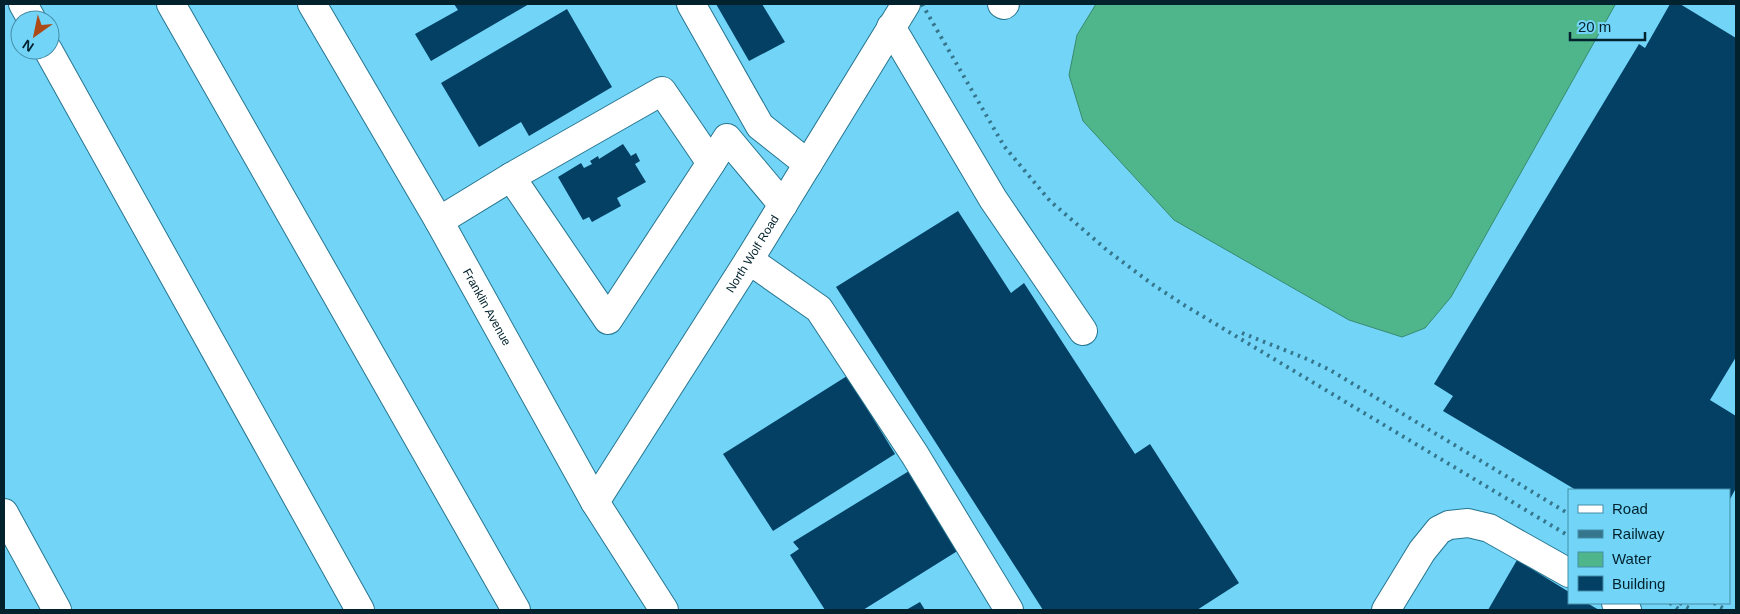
<svg xmlns="http://www.w3.org/2000/svg" width="1740" height="614" font-family="Arial,sans-serif">
  <style>
    .water { fill: #4fb68b; stroke: #388a6f }
    .building { fill: #043f64 }
    .lines { fill: none; stroke-linecap: round; stroke-linejoin: round }
    .minor-casing { stroke: #27758f; stroke-width: 30 }
    .major-casing { stroke: #27758f; stroke-width: 30 }
    .minor { stroke: #fff; stroke-width: 28 }
    .major { stroke: #fff; stroke-width: 28 }
    .rail { stroke: #36768c; stroke-width: 4; stroke-dasharray: 2.5 5; stroke-linecap: butt }
    .labels { text-anchor: middle; dominant-baseline: central; stroke-width: 5; stroke-linejoin: round; paint-order: stroke }
    .street-label { font-size: 12px; fill: #02222d; stroke: #72d5f8 }
  </style>
  <rect width="100%" height="100%" fill="#72d5f8"/>
  <path class="water" d="M1096 4H1615V5L1451 297 1425 328 1402 337 1349 320 1174 220 1083 121 1069 75 1077 35Z"/>
  <g class="building">
    <path d="M454 4H529L431 61 415 34 458 10Z"/>
    <path d="M716 4H762L785 42 749 61Z"/>
    <path d="M1670 4H1680L1736 38V357L1710 400 1736 416V488L1729 501V490H1576L1443 411 1453 396 1434 384 1639 44 1645 48Z"/>
    <path d="M567 9 612 87 529 136 521 122 479 147 441 83Z"/>
    <path d="M623 144 631 156 636 153 640 161 635 164 646 182 617 198 621 206 592 222 589 217 583 220 558 177 581 163 584 168 592 164 590 161 598 156 599 159Z"/>
    <path d="M958 211 1011 293 1024 283 1135 454 1150 444 1239 583 1197 610H1043L836 287Z"/>
    <path d="M847 376 895 454 773 531 723 454Z"/>
    <path d="M909 471 959 550 863 610H825L790 555 799 549 793 542Z"/>
    <path d="M1517 560 1569 592V603H1587L1599 610H1488Z"/>
    <path d="M920 602 925 610H906Z"/>
  </g>
  <g class="lines">
    <g class="minor-casing">
      <g id="minor">
        <path d="M23 4 32 20"/>
        <path d="M171 4 516 610"/>
        <path d="M691 4 760 126 808 164"/>
        <path d="M1002 4 1004 5 1005 4"/>
        <path d="M891 27 993 199 1083 331"/>
        <path d="M48 50 360 610"/>
        <path d="M511 177 608 320 711 163"/>
        <path d="M439 221 511 177 662 91 711 163 727 138 783 205"/>
        <path d="M749 260 819 309 915 455 1009 610"/>
        <path d="M4 513 57 610"/>
        <path d="M1616 603 1627 610"/>
        <path d="M1386 610 1422 551 1439 530 1449 525 1468 523 1489 528 1569 573"/>
      </g>
    </g>
    <g class="major-casing">
      <g id="major">
        <path id="s1" d="M312 4 439 221 595 502 664 610"/>
        <path id="s2" d="M595 502 749 260 906 4"/>
      </g>
    </g>
    <use href="#minor" class="minor"/>
    <use href="#major" class="major"/>
    <g class="rail">
      <path d="M922 4 1004 146 1050 201 1108 251 1152 284 1184 305 1569 536"/>
      <path d="M1242 333 1307 359 1330 370 1569 514"/>
      <path d="M1670 603 1680 610"/>
      <path d="M1680 603 1692 610"/>
      <path d="M1714 603 1726 610"/>
    </g>
  </g>
  <g class="labels">
    <g class="street-label">
      <text stroke="none"><textPath href="#s2" startOffset="294">North Wolf Road</textPath></text>
      <text stroke="none"><textPath href="#s1" startOffset="350">Franklin Avenue</textPath></text>
    </g>
  </g>
  <rect width="1740" height="614" fill="none" stroke="#02222d" stroke-width="10"/>
  <rect x="1568" y="489" width="162" height="115" fill="#72d5f8" stroke="#458da7"/>
  <rect x="1578" y="505" width="25" height="8" fill="#ffffff" stroke="#458da7"/>
  <text x="1612" y="514" font-size="15" fill="#02222d">Road</text>
  <rect x="1578" y="530" width="25" height="8" fill="#36768c" stroke="#458da7"/>
  <text x="1612" y="539" font-size="15" fill="#02222d">Railway</text>
  <rect x="1578" y="552" width="25" height="15" fill="#4fb68b" stroke="#458da7"/>
  <text x="1612" y="564" font-size="15" fill="#02222d">Water</text>
  <rect x="1578" y="576" width="25" height="15" fill="#043f64" stroke="#458da7"/>
  <text x="1612" y="589" font-size="15" fill="#02222d">Building</text>
  <g transform="translate(35 35) rotate(213)"><circle r="24" fill="#72d5f8" stroke="#458da7"/>
  <path d="M0-4L9 19L0 12L-9 19Z" fill="#ad4915"/>
  <text y="-8" font-size="14" font-weight="bold" text-anchor="middle" fill="#02222d">N</text>
  </g>
  <path d="M1570 32v8h75v-8" fill="none" stroke="#02222d" stroke-width="2.5"/>
  <text x="1578" y="32" font-size="15" fill="#02222d" stroke="#72d5f8" stroke-width="4" paint-order="stroke">20 m</text>
</svg>
